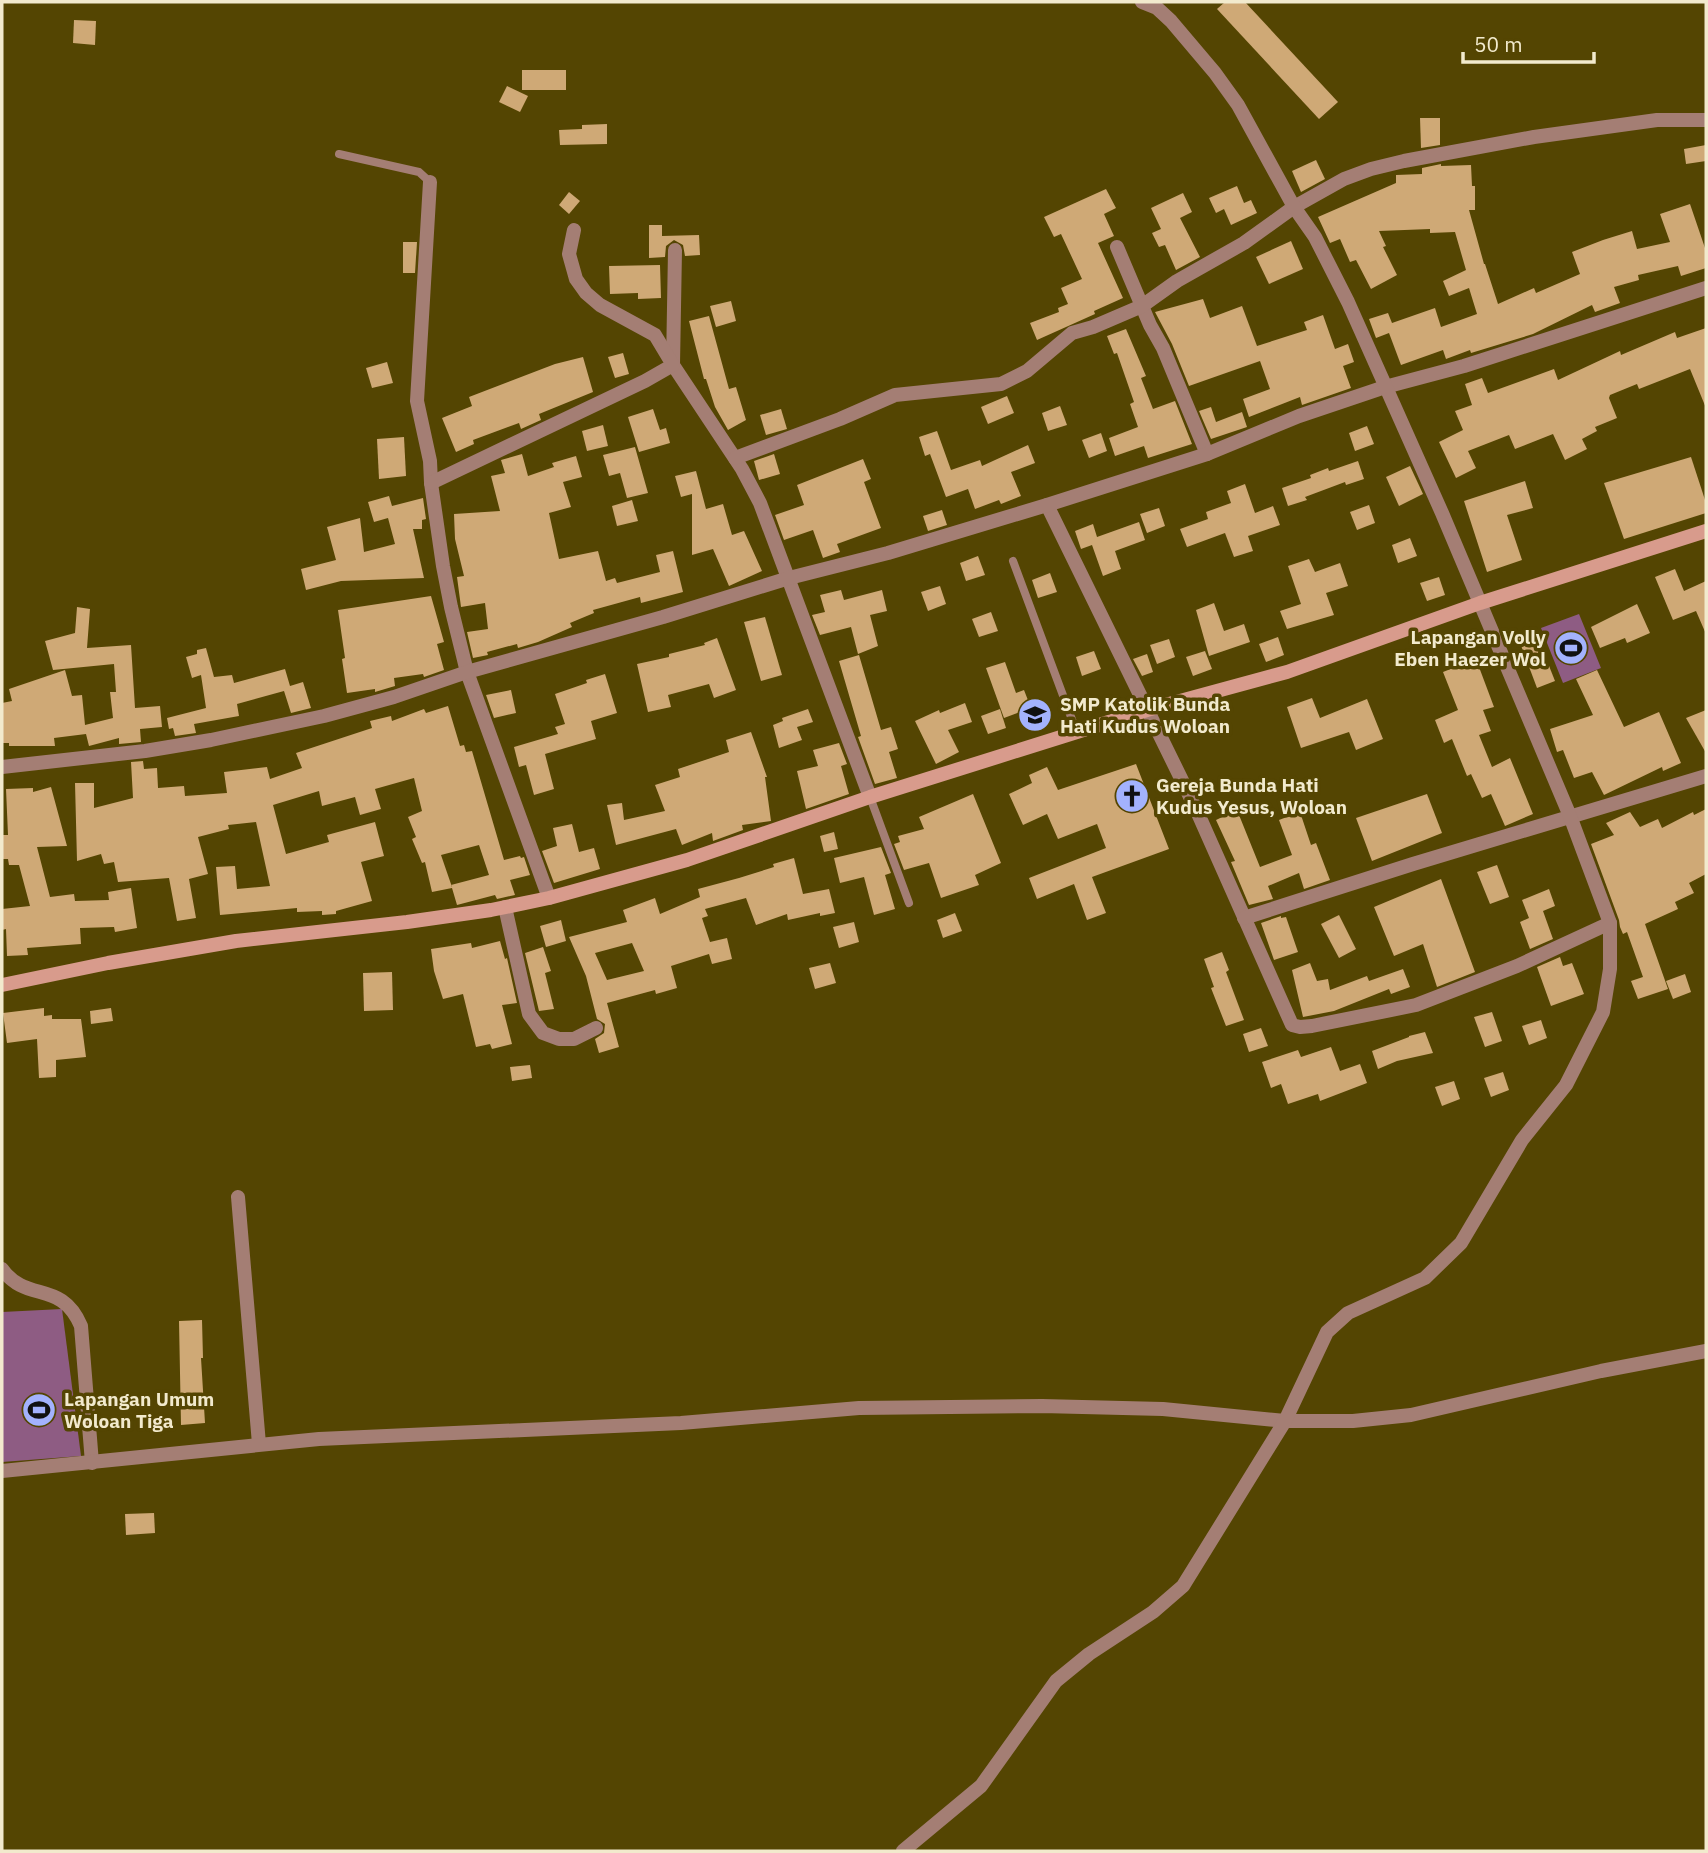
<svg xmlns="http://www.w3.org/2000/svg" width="1708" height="1853" font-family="'IBM Plex Sans',sans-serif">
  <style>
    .green { fill: #8e5c83 }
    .building { fill: #cfa976; fill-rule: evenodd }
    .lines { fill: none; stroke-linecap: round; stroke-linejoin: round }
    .service { stroke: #a47e74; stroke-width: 8 }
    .minor { stroke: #a47e74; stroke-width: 14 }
    .tertiary { stroke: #a47e74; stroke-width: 14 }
    .secondary { stroke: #d89b8c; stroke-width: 14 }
    .labels { text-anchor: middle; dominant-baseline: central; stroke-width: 7; stroke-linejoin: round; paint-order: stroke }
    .poi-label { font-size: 19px; font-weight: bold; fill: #f2eacd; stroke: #544502; text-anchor: start }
  </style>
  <rect width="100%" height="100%" fill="#544502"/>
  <g class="green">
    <path d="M1579 614 1601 668 1563 683 1541 628Z"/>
    <path d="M62 1309 81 1456 2 1462V1312Z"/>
  </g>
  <g class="building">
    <path d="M1225 2H1245L1338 102 1319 119 1217 9Z"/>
    <path d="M74 20 96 21 95 45 73 43Z"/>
    <rect x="522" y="70" width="44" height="20"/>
    <path d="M507 86 528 96 520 112 499 102Z"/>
    <path d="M1420 118H1440V145L1421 148Z"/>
    <path d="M607 124V144L560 145 559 130 582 129V125Z"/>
    <path d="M1706 145V161L1686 164 1684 149Z"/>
    <path d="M1316 160 1325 179 1301 192 1292 171Z"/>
    <path d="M1441 164V166L1471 165 1472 186H1475V210H1469L1484 264H1485L1498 304 1534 288 1536 293 1580 274 1572 252 1603 240 1632 231 1637 249 1670 242 1660 214 1690 204 1706 251V268L1681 276 1678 266 1638 275 1639 280 1614 287 1620 303 1595 312 1592 305 1533 334 1471 353 1470 350 1446 359 1443 350 1401 365 1389 333 1376 338 1369 319 1388 313 1392 323 1435 308 1441 327 1477 314 1469 288 1449 296 1443 281 1466 270 1455 232 1430 233V229L1379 231 1386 246 1383 247 1397 275 1371 289 1356 260 1350 262 1340 239 1330 243 1318 217 1396 183V175L1422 174V168Z"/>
    <path d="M1237 186 1244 203 1251 200 1257 213 1231 225 1224 209 1216 213 1209 198Z"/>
    <path d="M1106 189 1116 208 1104 214 1114 236 1098 243 1123 298 1094 311 1095 314 1037 340 1030 323 1059 312 1058 308 1068 304 1061 288 1082 279 1061 234 1054 237 1044 217Z"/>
    <path d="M569 192 580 201 569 214 559 205Z"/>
    <path d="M1183 193 1192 212 1180 218 1200 257 1176 270 1165 245 1159 247 1152 233 1161 229 1151 208Z"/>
    <path d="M649 225H662V236L699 235 700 255 685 256 683 245 674 240 666 246 665 257 649 258Z"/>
    <path d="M1291 241 1303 269 1269 284 1256 257Z"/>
    <path d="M403 242H417L415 273H403Z"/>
    <path d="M660 265 661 298 638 299V293L610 294 609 266Z"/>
    <path d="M1203 299 1210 318 1242 306 1257 346 1307 330 1304 322 1323 315 1335 349 1348 344 1354 362 1343 366 1351 388 1302 405 1300 397 1249 417 1243 399 1270 389 1260 361 1189 386 1172 344 1155 312Z"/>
    <path d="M731 301 736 321 716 327 710 306Z"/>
    <path d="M709 316 729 389 736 387 746 420 728 430 715 407 706 379H704L689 321Z"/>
    <path d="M1706 328V408L1690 369 1639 389 1637 384 1610 395 1609 398 1617 418 1595 427 1597 431 1582 439 1587 449 1565 460 1553 434 1515 449 1509 435 1468 451 1476 468 1456 478 1439 442 1463 430 1455 411 1472 405 1465 384 1482 378 1488 393 1554 369 1558 380 1620 351 1621 355 1675 332 1677 338Z"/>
    <path d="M1126 329 1146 376 1141 378 1153 409 1175 401 1192 444 1148 458 1144 446 1115 456 1109 438 1138 427 1130 404 1134 402 1117 353 1114 354 1107 336Z"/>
    <path d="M623 353 629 374 615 378 608 357Z"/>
    <path d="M583 357 593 392 539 414 541 420 521 429 519 423 473 440 474 444 456 452 442 418 472 406 469 397 555 364Z"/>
    <path d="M387 362 393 383 372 388 366 368Z"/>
    <path d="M1007 396 1014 413 988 424 981 407Z"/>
    <path d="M1060 406 1067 425 1048 431 1042 413Z"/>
    <path d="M1211 407 1216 422 1242 412 1247 427 1211 439 1199 411Z"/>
    <path d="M653 409 660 430 666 428 670 443 639 452 628 417Z"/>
    <path d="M781 409 787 429 766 435 760 415Z"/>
    <path d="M603 425 608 446 587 451 582 431Z"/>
    <path d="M1367 426 1374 444 1355 451 1349 433Z"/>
    <path d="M937 431 951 470 980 460 982 466 1028 445 1035 463 1011 472 1021 496 1001 504 999 500 975 509 968 489 946 497 930 454 925 456 919 437Z"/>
    <path d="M1101 433 1107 451 1089 458 1082 440Z"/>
    <path d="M404 437 406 476 379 479 377 439Z"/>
    <path d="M635 447 648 493 627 498 620 473 609 476 603 455Z"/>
    <path d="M522 454 528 476 554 467 552 463 576 456 582 477 563 482 571 507 549 513 559 559 598 551 606 581 615 578 617 583 660 572 656 555 673 551 683 592 641 603 640 597 593 610 594 613 570 623 572 627 538 642 518 648 517 644 487 652 488 655 473 658 467 632 488 629 485 603 461 607 457 577 464 576 455 539 454 514 500 511 491 476 505 473 501 460Z"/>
    <path d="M774 454 780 474 759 480 754 461Z"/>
    <path d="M1691 457 1706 503V513L1624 539 1604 483Z"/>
    <path d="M863 459 871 479 864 482 881 528 837 544 840 552 823 558 813 530 784 540 775 515 804 505 797 485Z"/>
    <path d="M1358 461 1364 479 1346 485 1345 482 1305 497 1307 500 1288 506 1282 488 1311 478 1310 475 1328 468 1329 471Z"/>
    <path d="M1410 466 1423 494 1399 506 1386 477Z"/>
    <path d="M696 471 706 509 723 504 732 535 744 531 762 571 729 586 713 549 692 555V494L681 497 675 476Z"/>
    <path d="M1525 481 1533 508 1507 515 1522 560 1487 572 1464 501Z"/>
    <path d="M1245 484 1255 513 1273 506 1280 525 1248 536 1253 551 1234 557 1225 533 1187 547 1180 529 1208 519 1206 512 1231 503 1227 491Z"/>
    <path d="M389 496 392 506 423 498 426 519 422 520V529H413L424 578 341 581 306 590 301 569 336 560 327 527 360 518 364 552 395 544 388 518 374 522 368 502Z"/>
    <path d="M632 500 638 521 617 526 612 506Z"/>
    <path d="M1369 505 1375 523 1357 530 1350 512Z"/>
    <path d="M1159 508 1165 526 1147 533 1140 514Z"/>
    <path d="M942 510 947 525 928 531 923 516Z"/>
    <path d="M1139 522 1145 540 1115 551 1121 569 1103 576 1092 545 1081 549 1075 531 1093 524 1097 537Z"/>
    <path d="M1410 538 1417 556 1398 563 1392 545Z"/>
    <path d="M978 556 985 575 966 581 960 563Z"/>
    <path d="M1309 559 1315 572 1340 563 1348 586 1326 593 1334 615 1287 629 1280 611 1301 604 1288 566Z"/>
    <path d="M1675 569 1684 591 1706 581V634L1696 611 1673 620 1655 577Z"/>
    <path d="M1050 573 1057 592 1038 598 1032 580Z"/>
    <path d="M1439 577 1445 595 1427 601 1420 583Z"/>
    <path d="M940 586 946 604 928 611 921 592Z"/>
    <path d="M841 590 844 600 882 590 887 611 870 615 878 646 858 654 851 627 820 635 812 615 825 612 820 595Z"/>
    <path d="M431 596 444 642 437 644 444 670 424 677 423 674 394 678 395 686 375 692V689L347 693 342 659 345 658 338 610Z"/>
    <path d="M1214 603 1224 631 1244 624 1250 642 1209 656 1196 610Z"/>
    <path d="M1637 604 1650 633 1627 643 1625 638 1600 648 1591 627Z"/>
    <path d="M77 607 90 609 87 648 131 645 135 708 160 706 162 727 140 729 141 742 119 744V738L89 746 86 734 54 738 55 746H9V743H2V703L12 701 9 689 65 670 72 696 82 695 85 725 113 718 110 692H116L114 664 53 670 45 641 75 633Z"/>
    <path d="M991 612 998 631 979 637 972 619Z"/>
    <path d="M765 617 782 675 761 681 744 622Z"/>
    <path d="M1534 628 1555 681 1537 688 1517 635Z"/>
    <path d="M1278 637 1284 655 1266 662 1259 644Z"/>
    <path d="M717 638 736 690 714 698 709 684 668 695 671 707 648 712 637 664 669 657V654L705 645 704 643Z"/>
    <path d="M1169 639 1175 657 1157 664 1150 645Z"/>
    <path d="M206 648 214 677 232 675 234 683 285 669 290 686 303 682 311 708 291 713 284 691 237 704 239 716 194 724 196 733 175 736 173 728 169 729 167 718 206 708 201 675 192 678 186 657 197 654V650Z"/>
    <path d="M1094 651 1101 669 1082 676 1076 657Z"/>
    <path d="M1205 651 1212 669 1193 676 1186 657Z"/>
    <path d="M1147 654 1153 672 1142 676 1133 659Z"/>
    <path d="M859 655 881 730 891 727 898 749 889 752 897 778 875 784 858 737 861 736 839 661Z"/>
    <path d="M1476 659 1494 707 1483 710 1491 731 1479 735 1492 767 1510 758 1533 814 1505 826 1491 794 1482 798 1471 774 1467 776 1452 739 1444 743 1435 720 1458 710 1443 672Z"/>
    <path d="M1005 662 1016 693 1024 690 1031 708 1004 718 986 668Z"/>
    <path d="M1597 670 1624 727 1659 712 1681 763 1663 771 1662 767 1604 795 1592 772 1574 778 1563 750 1557 752 1550 729 1593 715 1576 679Z"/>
    <path d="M605 674 617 713 591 721 596 739 545 754 554 789 534 795 526 765 519 767 514 747 558 734 555 727 565 724 555 694 587 683 586 680Z"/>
    <path d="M511 690 516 713 494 718 486 695Z"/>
    <path d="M1312 698 1320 718 1367 699 1383 739 1356 750 1349 732 1301 748 1287 707Z"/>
    <path d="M965 703 972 722 948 730 959 752 936 764 915 721 939 710 940 713Z"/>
    <path d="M448 706 460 746 464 745 466 752 472 751 504 860 520 856 521 858 524 857 530 875 510 880 515 895 497 899 495 895 457 905 452 888 432 892 425 862 422 863 412 839 416 837 408 817 422 811 414 778 375 789 381 809 360 815 355 797 322 806 319 791 273 805 286 854 329 842 327 835 375 822 384 856 361 862 372 901 336 911V914L322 915V911L297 912V908L220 915 216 867 235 866 237 889 270 886 256 822 228 825 229 829 198 837 208 874 189 879 196 918 177 921 169 878 118 882 114 862 104 864 101 854 77 861 75 783H94V808L133 798 131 762 143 761 144 769 157 768 158 788 184 786 185 796 227 793 224 772 267 767 270 779 302 768 296 753 372 728 370 721 391 716 392 721 424 709 426 713ZM479 845 489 875 451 885 452 887 441 855Z"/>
    <path d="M808 709 813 722 797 727 802 740 779 748 773 725 783 721 782 718Z"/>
    <path d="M1000 709 1006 728 988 734 981 716Z"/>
    <path d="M1706 710V753L1686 718Z"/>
    <path d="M751 732 767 777H765L771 821 742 825 743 830 713 841 712 833 682 845 676 829 616 845 607 805 622 803 624 820 665 811 655 785 680 777 678 769 729 752 726 740Z"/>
    <path d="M839 743 847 764 841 766 849 794 806 809 797 771 818 766 813 750Z"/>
    <path d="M1136 764 1169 849 1092 877 1106 913 1087 920 1074 884 1037 899 1029 878 1106 848 1097 824 1058 839 1047 814 1023 825 1009 794 1032 783 1029 775 1047 767 1058 790Z"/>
    <path d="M51 787 67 846 37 847 50 897 74 894 75 901 109 900 108 892 131 888 137 928 115 932 114 927 80 928 81 944 27 948 28 955 7 956 6 929 2 930V909L30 906 19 865H9L8 859H2V835H8L6 789 33 788V792Z"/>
    <path d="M973 794 1001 863 975 875 979 885 941 898 929 863 904 870 894 844 900 842 898 836 924 829 919 817Z"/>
    <path d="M1427 794 1442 833 1372 861 1356 818Z"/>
    <path d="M1706 809V874L1689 883 1694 893 1675 902 1678 909 1645 924 1668 989 1638 999 1631 981 1643 977 1627 932 1623 934 1620 927 1619 920 1591 844 1614 835 1606 823 1630 812 1640 827 1658 819 1662 828 1693 812 1694 815Z"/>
    <path d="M1237 810 1260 867 1292 855 1279 820 1300 812 1311 845 1316 843 1330 880 1304 889 1299 873 1268 886 1273 899 1249 905 1231 862 1235 861 1216 820Z"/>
    <path d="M572 824 579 852 594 848 600 869 554 883 542 851 557 846 553 828Z"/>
    <path d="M834 832 838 849 824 852 820 836Z"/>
    <path d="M881 847 891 873 885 875 895 909 874 915 864 877 840 883 834 858Z"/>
    <path d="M794 858 803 894 829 889 835 913 820 916V913L788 920 787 914 756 925 746 898 705 909 708 916 702 918 710 942 727 938 732 959 712 964 709 954 671 966 677 988 656 994 655 990 607 1003 619 1047 599 1053 595 1039 604 1033 605 1024 597 1019 586 976 569 937 627 922 623 910 655 898 660 914 700 897 698 889 739 878 774 867 773 864ZM632 943 644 971 607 980 595 953Z"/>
    <path d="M1497 865 1509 897 1490 904 1477 872Z"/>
    <path d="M1441 879 1475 972 1437 987 1423 944 1394 956 1374 907Z"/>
    <path d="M1549 889 1555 906 1543 911 1553 939 1530 949 1520 922 1529 918 1522 900Z"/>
    <path d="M955 913 962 931 943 938 937 920Z"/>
    <path d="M1339 915 1356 949 1339 958 1321 924Z"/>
    <path d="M1281 916V918L1286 917 1298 952 1274 960 1261 923Z"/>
    <path d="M561 920 566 941 546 947 540 926Z"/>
    <path d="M854 922 859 942 839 948 833 927Z"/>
    <path d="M500 941 505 959 507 958 517 1003 502 1005 512 1044 492 1049 490 1044 476 1047 463 994 443 999 434 971 431 949 471 943 472 948Z"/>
    <path d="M543 947 551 971 545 973 554 1009 539 1011 525 953Z"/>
    <path d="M1222 952 1229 970 1226 972 1244 1020 1226 1026 1211 988 1214 987 1204 959Z"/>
    <path d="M1560 957 1563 966 1572 963 1584 994 1551 1006 1537 967Z"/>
    <path d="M830 963 836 983 815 989 809 968Z"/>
    <path d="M1310 963 1317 981 1328 979 1330 990 1367 976 1369 981 1403 969 1410 987 1391 994 1389 989 1334 1011 1303 1017 1292 970Z"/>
    <path d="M392 972 393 1010 364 1011 363 973Z"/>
    <path d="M1685 974 1691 992 1673 999 1666 981Z"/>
    <path d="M44 1008V1016L52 1015V1019H81L86 1057 56 1060V1077L39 1078 37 1039 7 1043 3 1013Z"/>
    <path d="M111 1008 113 1021 91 1024 90 1011Z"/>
    <path d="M1492 1012 1502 1041 1485 1047 1474 1017Z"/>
    <path d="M1541 1020 1547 1038 1529 1045 1522 1026Z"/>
    <path d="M1261 1028 1268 1046 1249 1052 1243 1034Z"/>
    <path d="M1425 1032 1433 1053 1397 1061 1378 1069 1372 1051 1409 1037V1036Z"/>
    <path d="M1331 1047 1340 1071 1360 1064 1367 1083 1320 1101 1318 1094 1288 1104 1281 1084 1271 1088 1262 1062 1298 1050 1301 1057Z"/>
    <path d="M530 1065 532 1078 512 1081 510 1067Z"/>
    <path d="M1503 1072 1509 1090 1491 1097 1484 1078Z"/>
    <path d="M1454 1081 1460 1099 1442 1106 1435 1087Z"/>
    <path d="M202 1320 203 1358H201L205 1423 181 1425 179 1321Z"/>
    <path d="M154 1513 155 1533 126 1535 125 1514Z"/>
  </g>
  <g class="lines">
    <g class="service">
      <path d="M339 154 419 172 430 182"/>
      <path d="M1013 561 1077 733"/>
      <path d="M870 797 909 903"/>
    </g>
    <g class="minor">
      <path d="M430 182 417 401 430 461 431 483 443 566 451 607 467 672 549 898"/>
      <path d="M1117 247 1150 325 1163 348 1207 454"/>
      <path d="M675 250 673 365 742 469 760 503 870 797"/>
      <path d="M735 458 840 419 895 395 1001 384 1027 371 1072 333 1093 327 1142 306 1177 281 1244 243 1294 207 1344 179 1371 169 1404 161 1534 137 1657 120H1706"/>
      <path d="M431 483 645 381 673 365 655 335 600 305 586 293 576 279 569 254 574 230"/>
      <path d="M1047 505 1196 809 1292 1025 1300 1027 1312 1026 1416 1005 1517 966 1610 923"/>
      <path d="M2 767 145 751 211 740 324 716 394 697 467 672 663 617 789 578 888 553 1047 505 1207 454 1299 416 1385 387 1464 366 1706 288"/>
      <path d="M505 907 529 1014 543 1033 559 1039H574L596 1028"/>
      <path d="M1244 918 1413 864 1706 776"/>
      <path d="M238 1197 259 1444"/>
      <path d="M2 1269C27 1304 61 1279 81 1326L92 1463"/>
      <path d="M2 1471 319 1439 681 1423 859 1408 1042 1406 1163 1409 1285 1421H1353L1411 1415 1601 1371 1706 1351"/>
    </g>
    <path class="tertiary" d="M903 1851 981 1786 1056 1681 1089 1654 1153 1612 1183 1586 1285 1421 1327 1332 1348 1313 1425 1278 1461 1243 1522 1140 1566 1085 1603 1012 1610 969V923L1570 816 1442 513 1348 302 1315 237 1294 207 1238 105 1215 73 1171 21 1157 8 1142 2"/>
    <path class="secondary" d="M2 985 108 963 236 941 407 922 491 910 549 898 687 860 870 797 1147 710 1287 672 1480 603 1706 531"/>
  </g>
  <defs>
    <g id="stadium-disc" transform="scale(1.75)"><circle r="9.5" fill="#a3b2fd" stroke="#544502"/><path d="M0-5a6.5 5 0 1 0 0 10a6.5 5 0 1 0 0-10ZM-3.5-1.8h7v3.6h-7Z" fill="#111"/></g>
    <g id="school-disc" transform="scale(1.75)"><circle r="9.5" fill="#a3b2fd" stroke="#544502"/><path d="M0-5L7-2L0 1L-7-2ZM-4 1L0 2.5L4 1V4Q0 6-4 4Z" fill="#111"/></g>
    <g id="church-disc" transform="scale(1.75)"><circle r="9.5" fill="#a3b2fd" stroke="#544502"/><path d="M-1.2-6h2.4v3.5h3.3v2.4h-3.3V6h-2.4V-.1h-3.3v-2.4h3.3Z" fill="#111"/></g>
  </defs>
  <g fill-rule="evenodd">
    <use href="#stadium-disc" x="1571" y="648"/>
    <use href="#school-disc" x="1035" y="715"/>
    <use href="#church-disc" x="1132" y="796"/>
    <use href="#stadium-disc" x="39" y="1410"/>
  </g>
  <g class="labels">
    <g class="poi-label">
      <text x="1546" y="637" text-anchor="end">Lapangan Volly<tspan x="1546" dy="22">Eben Haezer Wol</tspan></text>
      <text x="1060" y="704">SMP Katolik Bunda<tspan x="1060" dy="22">Hati Kudus Woloan</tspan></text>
      <text x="1156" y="785">Gereja Bunda Hati<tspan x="1156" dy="22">Kudus Yesus, Woloan</tspan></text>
      <text x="64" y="1399">Lapangan Umum<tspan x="64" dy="22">Woloan Tiga</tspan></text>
    </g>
  </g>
  <rect width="1708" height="1853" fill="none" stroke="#f2eacd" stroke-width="7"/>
  <path d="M1463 52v10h131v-10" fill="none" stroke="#f2eacd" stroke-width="3.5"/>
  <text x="1474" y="52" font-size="21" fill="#f2eacd" stroke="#544502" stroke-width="5" paint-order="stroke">50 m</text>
</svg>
